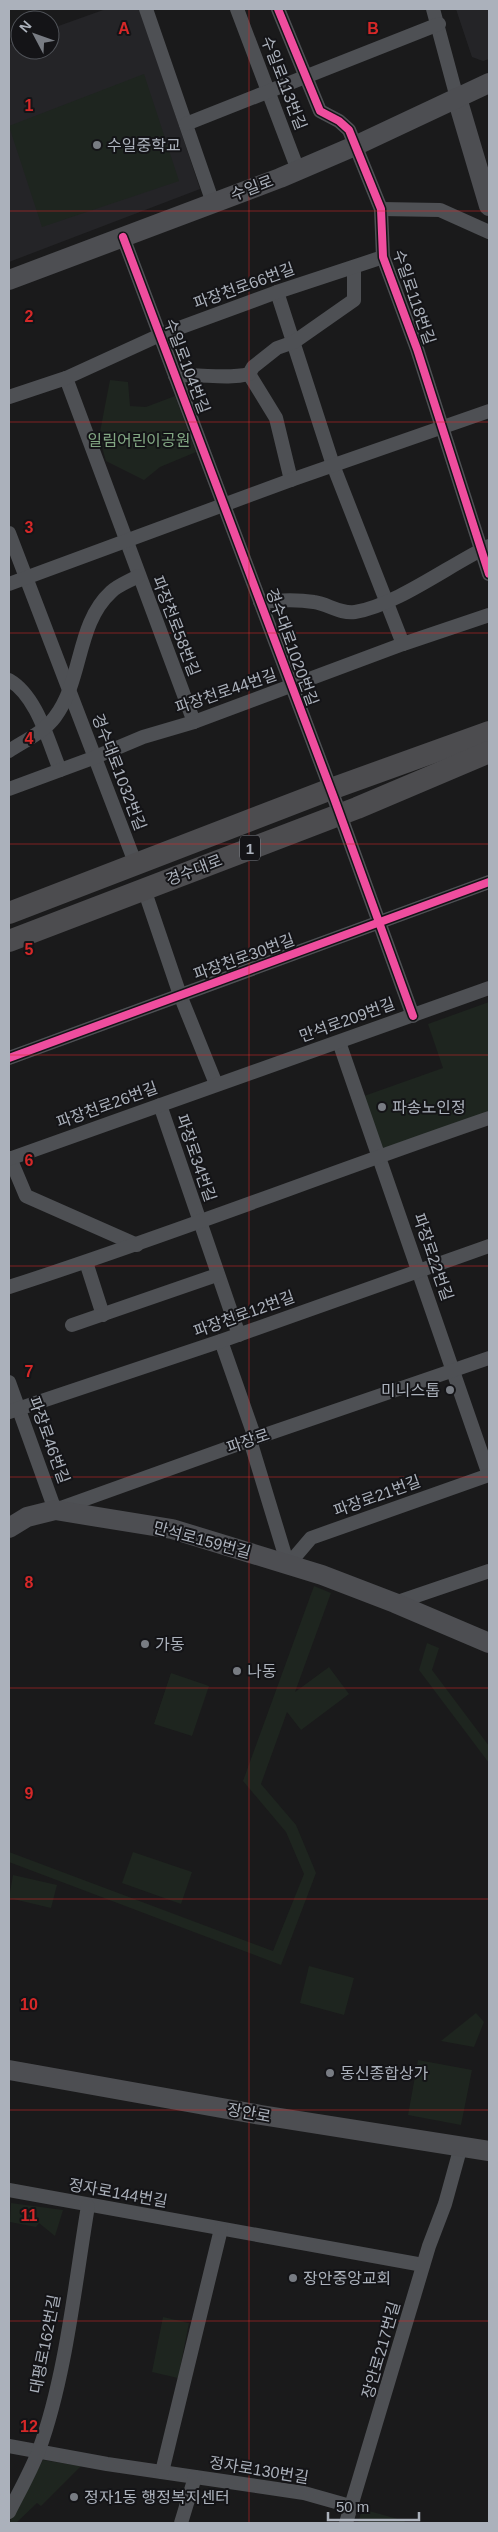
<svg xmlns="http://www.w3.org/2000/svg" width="498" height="2532" font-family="Arial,'Noto Sans KR',sans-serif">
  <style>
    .built { fill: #242427 }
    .green { fill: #1e251f }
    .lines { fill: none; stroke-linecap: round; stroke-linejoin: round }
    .street { stroke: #4e5054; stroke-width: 14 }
    .secondary { stroke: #4d4e52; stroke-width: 20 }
    .primary { stroke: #4c4c4f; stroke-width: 22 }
    .cycleway-casing { stroke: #141417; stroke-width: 11 }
    .cycleway { stroke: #ef4d9e; stroke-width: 8 }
    .grid { fill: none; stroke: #d62828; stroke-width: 1; stroke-opacity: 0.55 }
    .poi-dot { fill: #787c83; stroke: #141417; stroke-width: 2 }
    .labels { text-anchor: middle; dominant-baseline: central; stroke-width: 4; stroke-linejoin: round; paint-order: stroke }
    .shield { fill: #141417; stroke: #7e828a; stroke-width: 1 }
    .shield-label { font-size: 15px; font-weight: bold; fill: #abb1bb }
    .street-label { font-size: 16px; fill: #abb1bb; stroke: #141417 }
    .poi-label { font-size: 16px; fill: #abb1bb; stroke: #141417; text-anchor: start }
    .park-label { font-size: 16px; fill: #82a783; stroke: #141417 }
    .grid-label { font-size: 16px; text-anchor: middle; font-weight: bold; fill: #d62828; stroke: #141417; stroke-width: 4; stroke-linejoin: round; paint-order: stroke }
  </style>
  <rect width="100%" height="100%" fill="#1a1a1b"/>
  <g class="built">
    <path d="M106 9H140L200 189 9 262V45L20 40V50H50V29Z"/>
    <path d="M456 9H489V59L483 61 472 57Z"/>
  </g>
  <g class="green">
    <path d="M144 74 179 181 42 227 9 126Z"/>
    <path d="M110 380 128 382 130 406 146 407 175 396 196 452 160 467 144 480 106 461 99 437Z"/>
    <path d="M489 1002V1113L383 1151 364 1096 443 1068 428 1024Z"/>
    <path d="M314 1586 331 1593 295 1692 329 1667 349 1694 301 1730 287 1712 261 1784 296 1825 316 1873 281 1965 9 1862V1852L273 1951 304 1874 286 1832 243 1781Z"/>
    <path d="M427 1643 439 1648 432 1670 489 1746V1763L419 1670Z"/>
    <path d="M171 1673 209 1686 192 1736 154 1724Z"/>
    <path d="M133 1852 192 1872 181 1904 122 1883Z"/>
    <path d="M13 1875 57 1885 51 1908 9 1898Z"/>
    <path d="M309 1966 354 1978 344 2015 300 2003Z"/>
    <path d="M476 2013 484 2022 474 2047 441 2041Z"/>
    <path d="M418 2060 472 2070 461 2125 408 2115Z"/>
    <path d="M11 2203 63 2210 55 2236 39 2223 36 2227 10 2222Z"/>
    <path d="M163 2317 189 2323 178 2378 152 2372Z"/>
    <path d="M43 2460 81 2466 41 2506 37 2503 16 2523H9Z"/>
    <path d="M362 2509 405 2521 404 2523H358Z"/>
  </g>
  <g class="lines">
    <g class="street">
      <path d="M146 9 213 203"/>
      <path d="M237 9 298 170"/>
      <path d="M278 9 320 111 339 121 349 130 381 209 383 257 417 349 489 574"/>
      <path d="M433 9 457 98"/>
      <path d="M186 124 439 24"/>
      <path d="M381 209 440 210 489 232"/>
      <path d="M123 237 334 798 413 1016"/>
      <path d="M277 292 333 465 403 644"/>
      <path d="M249 374 276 418 291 480"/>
      <path d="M175 376C200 373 225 380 249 374L253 367 277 348 294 342 354 300V267"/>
      <path d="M66 378 194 722"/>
      <path d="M9 397 66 378 160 335 277 292 383 257"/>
      <path d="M9 533 136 865"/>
      <path d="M9 584 291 480 489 411"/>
      <path d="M260 602C278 600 296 599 314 602 328 604 340 614 355 612 395 606 451 564 489 546"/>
      <path d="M9 680C37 696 48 741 60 770"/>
      <path d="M9 751C24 741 44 732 55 717 83 680 76 624 111 592 118 585 130 581 138 576"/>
      <path d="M9 789 93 758 143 737 194 722 403 644 489 615"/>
      <path d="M144 889 180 995 216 1084"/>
      <path d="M339 1042 489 1475"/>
      <path d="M9 1058 489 882"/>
      <path d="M160 1105 239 1335"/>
      <path d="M10 1158 26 1196 137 1245"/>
      <path d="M9 1159 489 988"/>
      <path d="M86 1262 103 1315"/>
      <path d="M9 1287C171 1235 328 1173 489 1118"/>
      <path d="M72 1325 217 1275"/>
      <path d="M221 1341 255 1438"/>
      <path d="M9 1382 55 1510 250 1440 489 1358"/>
      <path d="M9 1412 221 1341 489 1246"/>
      <path d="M250 1440 288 1565"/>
      <path d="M288 1565 311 1538 489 1475"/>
      <path d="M395 1603 489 1571"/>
      <path d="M9 2190 423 2265"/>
      <path d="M9 2446 107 2464 304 2493 350 2506"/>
      <path d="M162 2472 221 2229"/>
      <path d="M9 2512C19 2492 31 2471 39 2450 66 2376 75 2283 88 2206"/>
      <path d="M181 2523 195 2477"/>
      <path d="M346 2523 429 2246 445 2204 461 2146"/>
    </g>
    <g class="secondary">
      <path d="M457 98 489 206"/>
      <path d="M9 280 280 178 357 145 489 83"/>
      <path d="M9 1528 27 1517 55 1510 172 1529 322 1575 395 1603 489 1643"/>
      <path d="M9 2070 261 2115 489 2151"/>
    </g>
    <g class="primary">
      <path d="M9 913 331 789 489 732"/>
      <path d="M9 941 357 808 489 752"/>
    </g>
    <g class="cycleway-casing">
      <g id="cycleway">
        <path d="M278 9 320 111 339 121 349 130 381 209 383 257 417 349 489 574"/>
        <path d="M123 237 334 798 413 1016"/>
        <path d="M9 1058 489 882"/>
      </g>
    </g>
    <use href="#cycleway" class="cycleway"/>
  </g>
  <path class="grid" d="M249 9V2523M9 211H489M9 422H489M9 633H489M9 844H489M9 1055H489M9 1266H489M9 1477H489M9 1688H489M9 1899H489M9 2110H489M9 2321H489"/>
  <g class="poi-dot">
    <circle cx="97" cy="145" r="5"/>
    <circle cx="382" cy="1107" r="5"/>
    <circle cx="450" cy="1390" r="5"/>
    <circle cx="145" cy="1644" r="5"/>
    <circle cx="237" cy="1671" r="5"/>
    <circle cx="330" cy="2073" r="5"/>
    <circle cx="293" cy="2278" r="5"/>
    <circle cx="74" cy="2497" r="5"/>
  </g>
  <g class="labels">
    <rect class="shield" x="240" y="835.5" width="20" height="25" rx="4"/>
    <g class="shield-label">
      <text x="250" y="848">1</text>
    </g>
    <g class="street-label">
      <text transform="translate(284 83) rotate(69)">수일로113번길</text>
      <text transform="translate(252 188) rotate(-21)">수일로</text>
      <text transform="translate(244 286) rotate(-20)">파장천로66번길</text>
      <text transform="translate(414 297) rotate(71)">수일로118번길</text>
      <text transform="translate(187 366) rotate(69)">수일로104번길</text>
      <text transform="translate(176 626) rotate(69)">파장천로58번길</text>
      <text transform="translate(292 647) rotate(70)">경수대로1020번길</text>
      <text transform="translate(226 691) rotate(-19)">파장천로44번길</text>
      <text transform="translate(119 772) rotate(69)">경수대로1032번길</text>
      <text transform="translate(194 870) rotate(-21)">경수대로</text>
      <text transform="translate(244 957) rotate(-20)">파장천로30번길</text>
      <text transform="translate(347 1020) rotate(-20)">만석로209번길</text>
      <text transform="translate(107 1105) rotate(-20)">파장천로26번길</text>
      <text transform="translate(196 1158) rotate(71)">파장로34번길</text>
      <text transform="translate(433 1257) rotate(71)">파장로22번길</text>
      <text transform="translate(244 1314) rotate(-20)">파장천로12번길</text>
      <text transform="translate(49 1440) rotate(70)">파장로46번길</text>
      <text transform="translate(248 1441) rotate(-19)">파장로</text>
      <text transform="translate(377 1496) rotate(-20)">파장로21번길</text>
      <text transform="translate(202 1540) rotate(15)">만석로159번길</text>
      <text transform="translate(249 2113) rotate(10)">장안로</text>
      <text transform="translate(118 2193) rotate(10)">정자로144번길</text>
      <text transform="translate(45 2344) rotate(-79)">대평로162번길</text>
      <text transform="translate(381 2350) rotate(-74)">장안로217번길</text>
      <text transform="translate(259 2470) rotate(9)">정자로130번길</text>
    </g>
    <g class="poi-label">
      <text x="107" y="145">수일중학교</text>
      <text x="392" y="1107">파송노인정</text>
      <text x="440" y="1390" text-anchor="end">미니스톱</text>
      <text x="155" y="1644">가동</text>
      <text x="247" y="1671">나동</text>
      <text x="340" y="2073">동신종합상가</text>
      <text x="303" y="2278">장안중앙교회</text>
      <text x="84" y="2497">정자1동 행정복지센터</text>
    </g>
    <g class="park-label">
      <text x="139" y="440">일림어린이공원</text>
    </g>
  </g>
  <g class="grid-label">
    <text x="124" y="34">A</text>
    <text x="373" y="34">B</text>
    <text x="29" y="111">1</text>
    <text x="29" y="322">2</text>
    <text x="29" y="533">3</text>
    <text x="29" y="744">4</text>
    <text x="29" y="955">5</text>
    <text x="29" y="1166">6</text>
    <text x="29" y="1377">7</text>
    <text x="29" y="1588">8</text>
    <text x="29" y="1799">9</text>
    <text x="29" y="2010">10</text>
    <text x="29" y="2221">11</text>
    <text x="29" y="2432">12</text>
  </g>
  <rect width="498" height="2532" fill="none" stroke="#abb1bb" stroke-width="20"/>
  <g transform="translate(35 35) rotate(311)"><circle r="24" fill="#141417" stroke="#505359"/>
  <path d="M0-4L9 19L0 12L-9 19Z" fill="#787c83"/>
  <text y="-8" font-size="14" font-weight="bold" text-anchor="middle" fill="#abb1bb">N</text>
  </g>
  <path d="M328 2512v8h91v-8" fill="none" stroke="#abb1bb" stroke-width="2.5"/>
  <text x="336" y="2512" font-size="15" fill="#abb1bb" stroke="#141417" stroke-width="4" paint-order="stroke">50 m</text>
</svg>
